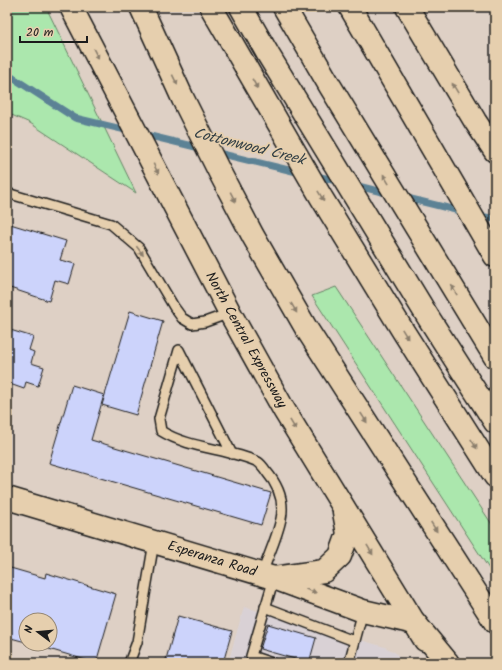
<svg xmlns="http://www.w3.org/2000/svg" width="502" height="670" font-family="Kalam,sans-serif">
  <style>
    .built { fill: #d9d1d5 }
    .green { fill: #abe7ad; stroke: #648264 }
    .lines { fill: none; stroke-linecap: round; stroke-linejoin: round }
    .stream { stroke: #5b8295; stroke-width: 7 }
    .building { fill: #ccd3fb; stroke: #1c1c1c }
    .service-casing { stroke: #1c1c1c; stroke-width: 12 }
    .tertiary-casing { stroke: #1c1c1c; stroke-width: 25 }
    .secondary-casing { stroke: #1c1c1c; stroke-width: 25 }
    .motorway-casing { stroke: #1c1c1c; stroke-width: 25 }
    .service { stroke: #e6cfae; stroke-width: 9 }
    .tertiary { stroke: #e6cfae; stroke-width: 22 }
    .secondary { stroke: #e6cfae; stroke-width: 22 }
    .motorway { stroke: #e6cfae; stroke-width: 22 }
    .oneway { fill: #8b7e6c }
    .labels { text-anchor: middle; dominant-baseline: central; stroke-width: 3.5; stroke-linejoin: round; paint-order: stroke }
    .street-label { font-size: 14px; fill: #1c1c1c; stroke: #e6cfae }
    .water-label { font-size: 15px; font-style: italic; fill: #313e44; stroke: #e6cfae }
  </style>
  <rect width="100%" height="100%" fill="#ded0c5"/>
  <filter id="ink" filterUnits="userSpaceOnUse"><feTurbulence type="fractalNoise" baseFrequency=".025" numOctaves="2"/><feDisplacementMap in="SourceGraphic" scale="8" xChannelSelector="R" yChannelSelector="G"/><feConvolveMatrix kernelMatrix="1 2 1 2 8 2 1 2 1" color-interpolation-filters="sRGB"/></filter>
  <g filter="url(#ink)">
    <path class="built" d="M244 607 385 647 396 653 402 663H228Z"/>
    <g class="green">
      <path d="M7 7H46L136 193 30 123 7 113Z"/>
      <path d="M336 287 495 529V578L312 296Z"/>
    </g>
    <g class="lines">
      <g class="stream">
        <path d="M7 74 75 118 130 131"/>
        <path d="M142 134 204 149"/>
        <path d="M214 152 301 173"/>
        <path d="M313 175 340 182"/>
        <path d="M354 185 390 194"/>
        <path d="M403 197 464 212"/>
        <path d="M476 215 495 219"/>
      </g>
    </g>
    <g class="building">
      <path d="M7 223 66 241 60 260 75 264 69 284 55 280 49 301 7 287Z"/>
      <path d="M130 311 163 321 136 415 102 405Z"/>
      <path d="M7 329 33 337 29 350 34 352 31 363 44 367 38 386 26 382 24 389 7 383Z"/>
      <path d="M72 385 104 395 91 440 271 493 261 525 49 463Z"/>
      <path d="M7 567 45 578 46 573 116 594 96 663 32 644H50V620H26V642L7 637Z"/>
      <path d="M178 616 232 631 223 663H165Z"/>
      <path d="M268 624 316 638 309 663 260 649Z"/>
    </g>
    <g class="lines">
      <g class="service-casing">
        <g id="service">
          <path d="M7 193 111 224 139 248 174 307 182 318 192 324 205 322 230 313"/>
          <path d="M232 454 179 350 159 419 161 431C190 449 227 448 258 462 261 464 264 468 266 471 278 485 285 500 281 519 277 538 268 556 262 574"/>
          <path d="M265 607 354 641"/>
          <path d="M129 663 137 642 154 542"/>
          <path d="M272 663 251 656 274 578"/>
          <path d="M349 663 363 611"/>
        </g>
      </g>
      <g class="tertiary-casing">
        <path id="tertiary" d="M7 498 274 578 363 611 415 623"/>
      </g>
      <g class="secondary-casing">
        <g id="secondary">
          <path d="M71 7 230 313 284 410 425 640"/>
          <path d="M407 7 475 121 495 151"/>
          <path d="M274 578 324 571 340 556 348 534 344 512"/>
        </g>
      </g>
      <g class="motorway-casing">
        <g id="motorway">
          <path d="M141 7 183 99 220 173 253 236 306 328 495 622"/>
          <path d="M211 7 321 197 403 331 495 476"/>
          <path d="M241 7 269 56 428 317 495 422"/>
          <path d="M284 7 330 86 495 357"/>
          <path d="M350 7 495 256"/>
          <path d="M415 623 448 663"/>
        </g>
      </g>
      <use href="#service" class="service"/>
      <use href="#tertiary" class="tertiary"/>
      <use href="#secondary" class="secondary"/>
      <use href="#motorway" class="motorway"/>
    </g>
    <defs><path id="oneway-solid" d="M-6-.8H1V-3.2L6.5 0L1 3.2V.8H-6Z"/></defs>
    <g class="oneway">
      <use href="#oneway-solid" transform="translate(96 54) rotate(63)"/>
      <use href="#oneway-solid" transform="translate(175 80) rotate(64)"/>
      <use href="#oneway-solid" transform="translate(255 84) rotate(61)"/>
      <use href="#oneway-solid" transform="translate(455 88) rotate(-121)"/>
      <use href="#oneway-solid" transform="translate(156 169) rotate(63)"/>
      <use href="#oneway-solid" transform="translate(386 179) rotate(-121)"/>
      <use href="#oneway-solid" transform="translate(321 196) rotate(59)"/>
      <use href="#oneway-solid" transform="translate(233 197) rotate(62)"/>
      <use href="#oneway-solid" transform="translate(140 251) rotate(53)"/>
      <use href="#oneway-solid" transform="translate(454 290) rotate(-121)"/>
      <use href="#oneway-solid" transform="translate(294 308) rotate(60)"/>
      <use href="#oneway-solid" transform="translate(405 334) rotate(58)"/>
      <use href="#oneway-solid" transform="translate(364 418) rotate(57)"/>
      <use href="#oneway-solid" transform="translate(293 425) rotate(59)"/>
      <use href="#oneway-solid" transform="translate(474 444) rotate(58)"/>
      <use href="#oneway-solid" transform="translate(434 527) rotate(57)"/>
      <use href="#oneway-solid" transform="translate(370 550) rotate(59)"/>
      <use href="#oneway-solid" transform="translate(311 591) rotate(20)"/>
    </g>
  </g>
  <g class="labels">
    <g class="street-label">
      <text transform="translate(246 340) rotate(61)">North Central Expressway</text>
      <text transform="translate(212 559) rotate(17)">Esperanza Road</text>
    </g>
    <g class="water-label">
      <text transform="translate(249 147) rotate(14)">Cottonwood Creek</text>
    </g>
  </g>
  <rect width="502" height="670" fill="none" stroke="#e6cfae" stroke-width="24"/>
  <rect x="12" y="12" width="478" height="646" fill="none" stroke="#1c1c1c" stroke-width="1.5" filter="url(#ink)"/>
  <g transform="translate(38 632) rotate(286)"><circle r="19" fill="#e6cfae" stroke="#958774"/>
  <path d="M0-3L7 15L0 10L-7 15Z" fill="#1c1c1c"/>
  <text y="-6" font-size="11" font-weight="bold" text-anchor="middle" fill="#1c1c1c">N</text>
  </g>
  <path d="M20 36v6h67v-6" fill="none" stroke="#1c1c1c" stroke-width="2"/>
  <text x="26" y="36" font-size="12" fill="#1c1c1c" stroke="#e6cfae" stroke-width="3" paint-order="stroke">20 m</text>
</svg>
